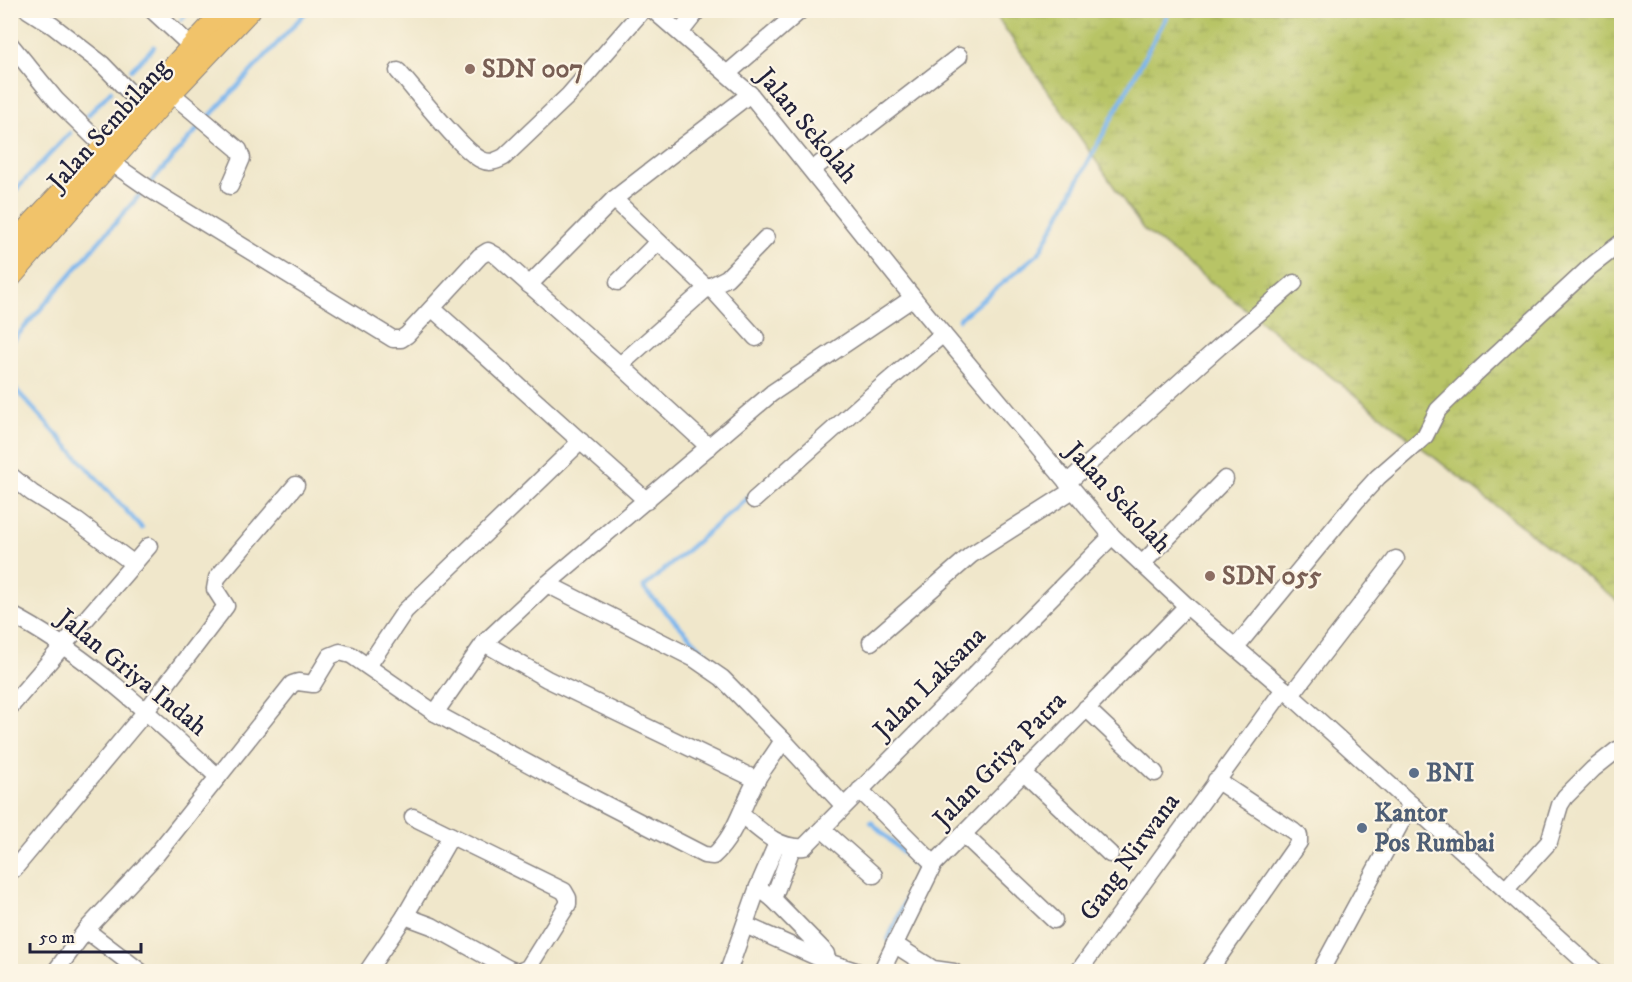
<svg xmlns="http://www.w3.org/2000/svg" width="1632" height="982" font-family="'IM FELL DW Pica',serif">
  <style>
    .wetland { fill: url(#wetland-marsh); stroke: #6d7350; stroke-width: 1.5 }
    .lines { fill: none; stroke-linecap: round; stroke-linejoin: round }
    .stream { stroke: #7bb6ed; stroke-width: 4.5 }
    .minor-casing { stroke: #898483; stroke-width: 19 }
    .major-casing { stroke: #898483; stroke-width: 23 }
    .minor { stroke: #fff; stroke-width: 16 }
    .major { stroke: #f1c36a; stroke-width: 21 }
    .education-dot { fill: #8d6e63; stroke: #fcf5e5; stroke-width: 2 }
    .service-dot { fill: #5c6f8a; stroke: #fcf5e5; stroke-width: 2 }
    .labels { text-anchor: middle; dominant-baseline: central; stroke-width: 4.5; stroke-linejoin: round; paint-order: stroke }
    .education-label { font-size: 26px; font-weight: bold; fill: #785e54; stroke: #fcf5e5; text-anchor: start }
    .street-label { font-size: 26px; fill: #22223b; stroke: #fcf5e5 }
    .service-label { font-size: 26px; font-weight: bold; fill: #4e5e75; stroke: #fcf5e5; text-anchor: start }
  </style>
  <defs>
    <pattern id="wetland-marsh" width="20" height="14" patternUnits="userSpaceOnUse" patternTransform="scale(1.5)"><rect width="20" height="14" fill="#b8c466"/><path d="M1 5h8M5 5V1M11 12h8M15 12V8" fill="none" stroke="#9ea859"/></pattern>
  </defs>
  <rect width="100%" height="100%" fill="#fcf5e5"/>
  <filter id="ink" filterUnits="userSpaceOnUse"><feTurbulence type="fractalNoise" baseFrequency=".0167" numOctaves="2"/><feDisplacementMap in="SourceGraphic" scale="12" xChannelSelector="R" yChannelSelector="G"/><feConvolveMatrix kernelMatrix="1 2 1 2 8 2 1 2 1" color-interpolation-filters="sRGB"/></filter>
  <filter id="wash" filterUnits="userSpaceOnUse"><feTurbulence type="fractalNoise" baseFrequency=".008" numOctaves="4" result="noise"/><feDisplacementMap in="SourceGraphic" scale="24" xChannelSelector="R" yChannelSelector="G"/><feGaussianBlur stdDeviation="1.35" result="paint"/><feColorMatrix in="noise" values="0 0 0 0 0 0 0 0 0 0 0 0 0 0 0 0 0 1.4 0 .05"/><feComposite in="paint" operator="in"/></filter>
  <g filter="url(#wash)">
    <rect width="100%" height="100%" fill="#f0e7cb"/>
    <path class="wetland" d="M993 11H1621V604L1143 229Z"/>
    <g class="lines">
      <g class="stream">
        <path d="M181 20 189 10"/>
        <path d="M131 70 154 47"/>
        <path d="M88 115 111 91"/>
        <path d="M208 118 308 10"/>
        <path d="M150 183 202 124"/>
        <path d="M10 196 70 133"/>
        <path d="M959 319 1039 253 1170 10"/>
        <path d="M10 344 144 190"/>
        <path d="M10 383 142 528"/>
        <path d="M718 666 643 588 750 496"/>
        <path d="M871 822 919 868 888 940"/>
      </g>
    </g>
  </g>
  <g filter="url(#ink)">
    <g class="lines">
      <g class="minor-casing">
        <g id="minor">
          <path d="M28 10 53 26 102 64 140 103"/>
          <path d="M152 10 192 47"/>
          <path d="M653 10 750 94 927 315 1112 536 1187 606 1284 689 1596 972"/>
          <path d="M680 33 698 10"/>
          <path d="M10 44 56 100 104 147"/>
          <path d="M398 71C415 90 463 152 482 160 490 164 496 161 504 157L569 95 643 10"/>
          <path d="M728 73 801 10"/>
          <path d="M171 93 239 150 242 158 230 186"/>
          <path d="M112 163 151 190 393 339H401L407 335 480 256 488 251 497 256 620 365 709 447"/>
          <path d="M812 170 959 56"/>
          <path d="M614 199 707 288 727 278 766 238"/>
          <path d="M618 282 658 242"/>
          <path d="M529 285 614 199 750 94"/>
          <path d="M710 287 756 338"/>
          <path d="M433 309 647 501"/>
          <path d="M620 365 707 288"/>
          <path d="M10 475 32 493 77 521 134 564"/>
          <path d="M1067 483 1219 347 1294 283"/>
          <path d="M754 500 873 394 943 334"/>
          <path d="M1142 564 1225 479"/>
          <path d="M10 614C89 655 153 718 218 777"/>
          <path d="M871 642 971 555 1073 490"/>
          <path d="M484 643 547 679 757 780"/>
          <path d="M1236 647 1357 500 1378 477 1425 436 1438 410 1475 374 1590 267 1622 242"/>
          <path d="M368 666 405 611 581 441"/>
          <path d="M1291 695 1396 559"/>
          <path d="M10 707 149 546"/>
          <path d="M1086 708 1155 773"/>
          <path d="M435 713 484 643 547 584 772 393 913 298"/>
          <path d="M783 740 844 806"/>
          <path d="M1023 772 1110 854"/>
          <path d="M860 790 934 864"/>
          <path d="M742 815C761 831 778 849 804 847L1112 536"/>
          <path d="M413 817 564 891 568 898V904L528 968 518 972"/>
          <path d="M822 829 874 875"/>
          <path d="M964 835 1054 920"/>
          <path d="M10 871 14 869 146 711 226 606 215 589 217 578 296 485"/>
          <path d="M758 887 773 899 822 949 826 954 827 962"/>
          <path d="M1506 889 1549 842 1560 805 1565 797 1593 769 1617 750"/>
          <path d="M773 899 792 848"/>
          <path d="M405 916 451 836"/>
          <path d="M745 925 828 962 859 972"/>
          <path d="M86 930 141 972"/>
          <path d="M894 944 933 969 954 972"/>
          <path d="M55 972 86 930 156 855 292 684 298 682 313 684 330 656 340 652 351 655 435 713 564 783 704 855 713 856C736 836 742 805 757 779 765 766 775 754 783 740L722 678 693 658 547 584"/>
          <path d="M367 972 405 916 432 926 509 969 517 972"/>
          <path d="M728 972 758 887 777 843"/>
          <path d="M881 972 934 864 1187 606"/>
          <path d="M1078 972 1284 689"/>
          <path d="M1208 972 1299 842V836L1293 831 1216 780"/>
          <path d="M1320 972 1411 804"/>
        </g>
      </g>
      <g class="major-casing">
        <g id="major">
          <path d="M10 247 104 147 140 103 225 10"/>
          <path d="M10 278 171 93 250 10"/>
        </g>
      </g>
      <use href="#minor" class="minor"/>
      <use href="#major" class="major"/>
    </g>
  </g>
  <g class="education-dot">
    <circle cx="470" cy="69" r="6"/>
    <circle cx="1210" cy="576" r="6"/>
  </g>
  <g class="service-dot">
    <circle cx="1414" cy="773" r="6"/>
    <circle cx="1362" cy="828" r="6"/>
  </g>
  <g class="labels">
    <g class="education-label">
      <text x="482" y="69">SDN 007</text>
      <text x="1222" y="576">SDN 055</text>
    </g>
    <g class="street-label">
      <text transform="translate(109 125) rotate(-48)">Jalan Sembilang</text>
      <text transform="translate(807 126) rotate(50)">Jalan Sekolah</text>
      <text transform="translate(1118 498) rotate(47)">Jalan Sekolah</text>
      <text transform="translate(132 673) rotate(39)">Jalan Griya Indah</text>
      <text transform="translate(930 683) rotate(-45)">Jalan Laksana</text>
      <text transform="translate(1000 760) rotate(-46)">Jalan Griya Patra</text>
      <text transform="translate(1130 857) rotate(-54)">Gang Nirwana</text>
    </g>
    <g class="service-label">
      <text x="1426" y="773">BNI</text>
      <text x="1374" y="813">Kantor<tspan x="1374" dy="30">Pos Rumbai</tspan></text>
    </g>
  </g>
  <rect width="1632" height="982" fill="none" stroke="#fcf5e5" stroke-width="36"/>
  <path d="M30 943v9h111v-9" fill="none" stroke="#22223b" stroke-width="3"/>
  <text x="39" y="943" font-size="18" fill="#22223b" stroke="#fcf5e5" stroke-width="4.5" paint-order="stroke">50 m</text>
</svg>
